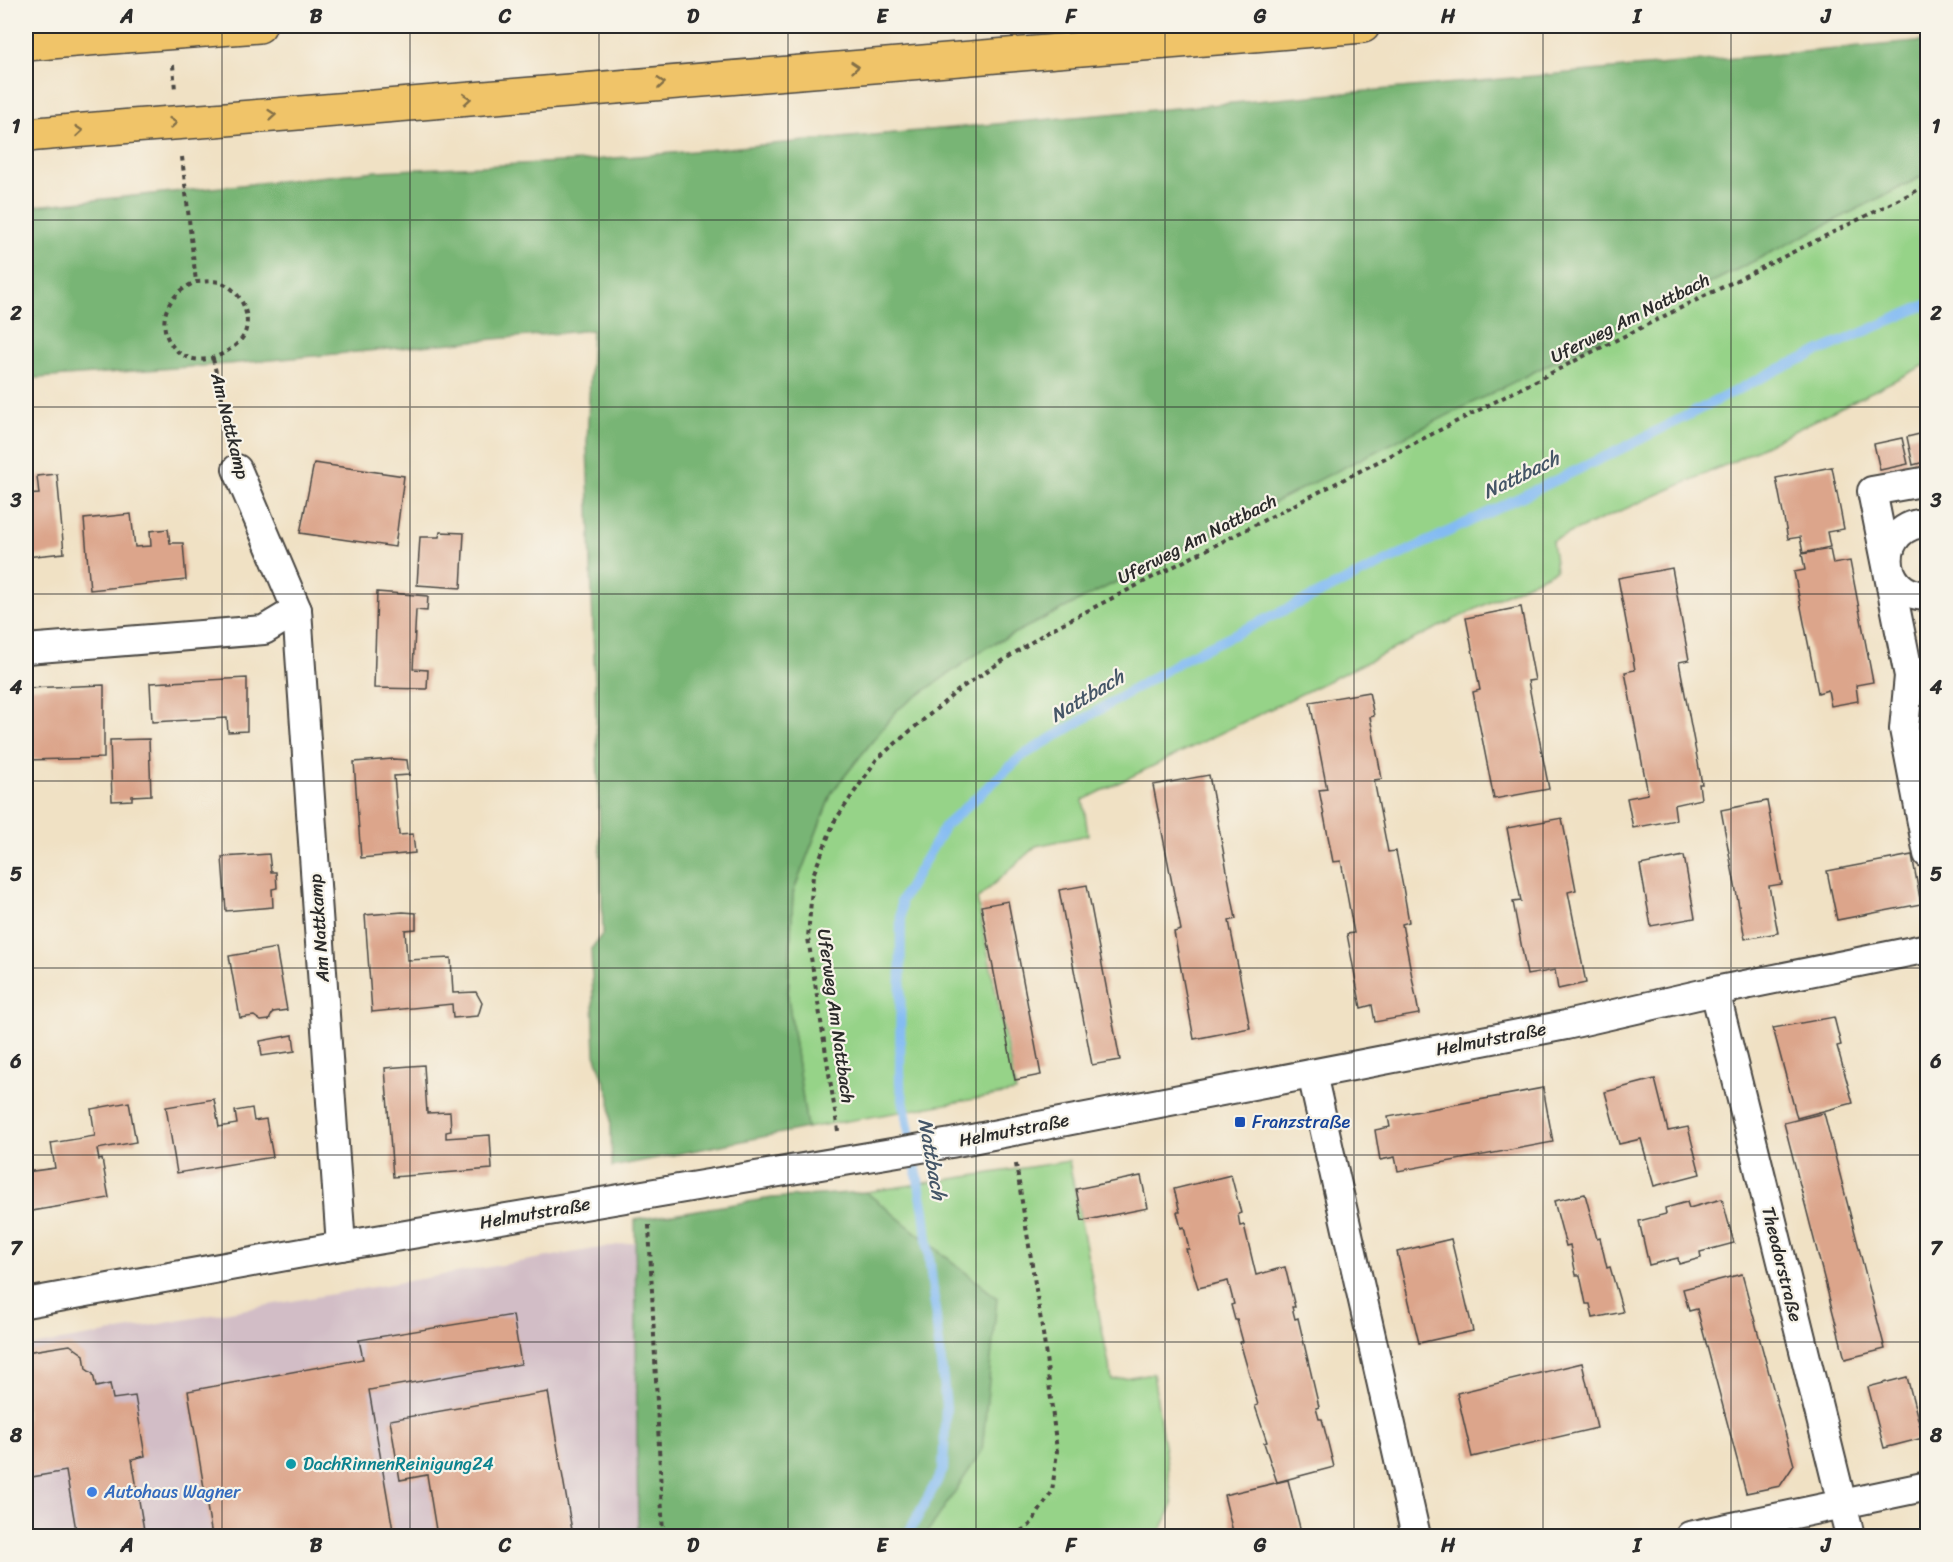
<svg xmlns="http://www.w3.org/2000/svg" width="1953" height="1562" font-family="Sriracha,sans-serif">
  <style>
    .industrial { fill: #d2bdc6 }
    .green { fill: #96d388; stroke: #607f5a; stroke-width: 1.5 }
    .forest { fill: #78b574; stroke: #527050; stroke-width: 1.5 }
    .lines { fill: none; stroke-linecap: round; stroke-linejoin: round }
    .stream { stroke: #83bbf3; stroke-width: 10 }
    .building { fill: #dca58b }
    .minor-casing { stroke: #494642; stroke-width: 32 }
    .motorway-casing { stroke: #494642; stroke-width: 36 }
    .path { stroke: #494642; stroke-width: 4; stroke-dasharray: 4.5 4.5; stroke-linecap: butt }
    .minor { stroke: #fff; stroke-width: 28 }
    .motorway { stroke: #f0c469; stroke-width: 33 }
    .motorway-bridge-casing { stroke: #494642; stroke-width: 36; stroke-linecap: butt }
    .motorway-bridge { stroke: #f0c469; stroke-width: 33 }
    .oneway { stroke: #847047 }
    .grid { fill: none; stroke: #2b2b2b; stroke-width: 1.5; stroke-opacity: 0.55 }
    .transit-dot { fill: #1a4fb4; stroke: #f7f3e8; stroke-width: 2 }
    .culture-dot { fill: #0f9aa8; stroke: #f7f3e8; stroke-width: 2 }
    .shop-dot { fill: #3f7fe0; stroke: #f7f3e8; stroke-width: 2 }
    .labels { text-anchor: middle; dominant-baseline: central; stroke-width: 4.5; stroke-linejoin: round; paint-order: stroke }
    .street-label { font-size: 18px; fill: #2b2b2b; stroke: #f7f3e8 }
    .transit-label { font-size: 18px; fill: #164399; stroke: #f7f3e8; text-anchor: start }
    .culture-label { font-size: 18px; fill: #0d838f; stroke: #f7f3e8; text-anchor: start }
    .shop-label { font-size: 18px; fill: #366cbe; stroke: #f7f3e8; text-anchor: start }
    .water-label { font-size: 20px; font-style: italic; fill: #455667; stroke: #f7f3e8 }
    .neatline { fill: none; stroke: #2b2b2b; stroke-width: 2 }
    .grid-label { font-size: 20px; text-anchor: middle; font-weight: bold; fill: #2b2b2b }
  </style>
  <rect width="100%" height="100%" fill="#f7f3e8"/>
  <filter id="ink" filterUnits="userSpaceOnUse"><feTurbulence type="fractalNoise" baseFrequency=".0167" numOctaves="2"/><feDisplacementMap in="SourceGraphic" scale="12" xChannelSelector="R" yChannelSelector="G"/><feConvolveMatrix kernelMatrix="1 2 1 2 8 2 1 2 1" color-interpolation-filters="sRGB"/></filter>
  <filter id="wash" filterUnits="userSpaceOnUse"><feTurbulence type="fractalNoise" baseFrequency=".008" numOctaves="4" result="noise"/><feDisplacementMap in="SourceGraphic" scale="24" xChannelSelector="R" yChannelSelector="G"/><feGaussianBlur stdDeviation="1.35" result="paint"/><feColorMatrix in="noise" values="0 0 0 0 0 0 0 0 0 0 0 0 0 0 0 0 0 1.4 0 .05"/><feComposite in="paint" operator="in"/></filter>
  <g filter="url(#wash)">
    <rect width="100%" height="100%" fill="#f0e1c4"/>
    <path class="industrial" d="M635 1242 638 1536H26V1347Z"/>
    <g class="green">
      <path d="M1927 174V364L1732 462 1552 541 1556 570 1083 800 1088 835 1036 846 977 899 1016 1092 807 1128 788 997 793 893 832 792 897 710 987 647Z"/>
      <path d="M1069 1161 1112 1380 1153 1373 1173 1505 1158 1536H924L997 1298 866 1192Z"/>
    </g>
    <g class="forest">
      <path d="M1927 41V174L987 647 897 710 832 792 793 893 788 997 807 1128 612 1167 610 1097 595 1054 591 949 603 933 587 444 592 330 228 364 26 379V207L377 171 582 161Z"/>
      <path d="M866 1192 997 1298 982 1451 926 1535 638 1536 635 1220 772 1198Z"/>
    </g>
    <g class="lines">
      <path class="stream" d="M907 1536 943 1470 946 1407 924 1211 900 1083 901 901 945 826 1022 756 1191 655 1621 449 1781 368 1928 304"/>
    </g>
    <g id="blocks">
      <g class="building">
        <path d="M1928 432V461L1913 465 1907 437Z"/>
        <path d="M1902 438 1908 464 1880 470 1874 444Z"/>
        <path d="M314 463 404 476 395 547 300 533Z"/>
        <path d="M1832 467 1844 529 1827 532 1830 547 1803 553 1800 537 1788 539 1776 478Z"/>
        <path d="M57 474 64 553 26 557V495L39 494 37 476Z"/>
        <path d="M131 514 135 547 151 546 150 531 168 529 170 543H183L186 580 90 590 84 519Z"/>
        <path d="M440 532 464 533 461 588 417 585 420 537H439Z"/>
        <path d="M1830 549 1833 564 1850 561 1873 682 1856 685 1858 701 1831 706 1828 690 1818 693 1794 572 1805 570 1802 554Z"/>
        <path d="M1672 568 1689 660 1679 662 1702 784H1699L1701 799 1674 805 1676 820 1633 828 1627 798 1648 794 1625 672 1635 670 1618 578Z"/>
        <path d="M377 592 428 596 427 611 416 610 413 669 428 670 427 689 374 688Z"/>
        <path d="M1521 607 1535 680 1528 681 1549 789 1494 799 1473 692 1480 690 1466 618Z"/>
        <path d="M247 678V731L228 732 227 718 152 722 150 683Z"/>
        <path d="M104 685V758L27 760 26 688Z"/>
        <path d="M1369 692 1374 716 1370 717 1382 779 1374 780 1388 852 1396 851 1403 887 1409 922 1402 924 1419 1014 1375 1022 1372 1005 1361 1008 1347 934 1354 933 1341 861 1333 862 1319 790 1327 789 1310 702Z"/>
        <path d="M1928 735V769L1924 770 1919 737Z"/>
        <path d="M149 739 151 795 132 796V800L112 801 110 740Z"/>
        <path d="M393 759 407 760 409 775 394 776 399 835 413 834 415 853 361 858 354 762Z"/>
        <path d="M1209 775 1236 919 1229 921 1250 1028 1194 1039 1174 932 1181 930 1153 785Z"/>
        <path d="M1767 801 1782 884 1769 886 1778 933 1745 939 1721 810Z"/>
        <path d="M1562 818 1576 890 1568 892 1586 983 1558 989 1555 970 1527 975 1513 902 1521 901 1507 828Z"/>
        <path d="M269 854 271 872H276L277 888 272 889 273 907 226 911 222 857Z"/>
        <path d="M1912 855 1921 904 1837 920 1827 871Z"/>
        <path d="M1684 856 1695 918 1651 926 1640 865Z"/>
        <path d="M1087 885 1120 1060 1092 1065 1059 890Z"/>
        <path d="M1008 901 1041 1075 1015 1080 981 906Z"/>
        <path d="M403 912 416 913V929L405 930 407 960 451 958 453 993 476 992 482 1003 478 1016 453 1018 452 1004 372 1012 365 915Z"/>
        <path d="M276 948 287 1010 273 1012 269 1020 261 1021 254 1016 240 1018 229 956Z"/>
        <path d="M1834 1017 1841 1045 1837 1046 1853 1103 1797 1118 1773 1028Z"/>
        <path d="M293 1035 295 1051 262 1056 260 1041Z"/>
        <path d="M424 1065 427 1113 450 1112 451 1131 446 1132V1138L490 1135 492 1169 393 1177 385 1068Z"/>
        <path d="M1655 1079 1668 1131 1688 1127 1700 1174 1654 1186 1641 1139 1619 1144 1605 1092Z"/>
        <path d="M1543 1088 1553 1142 1398 1171 1395 1157 1380 1160 1375 1130 1390 1127 1388 1117Z"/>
        <path d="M214 1099 219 1127 237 1124 235 1111 252 1108 254 1121 266 1119 273 1157 177 1173 166 1107Z"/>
        <path d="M129 1102 136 1142 97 1149 99 1160 102 1159 109 1198 26 1212V1172L55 1168 51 1143 95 1136 91 1109Z"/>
        <path d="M1824 1113 1885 1349 1845 1359 1784 1123Z"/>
        <path d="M1231 1175 1241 1213 1238 1214 1240 1226 1244 1225 1256 1275 1285 1267 1295 1307H1292L1295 1319 1298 1318 1319 1407 1316 1408 1319 1419H1322L1334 1467 1277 1482 1264 1443 1267 1442 1255 1406 1258 1405 1240 1342H1243L1237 1320H1235L1231 1305 1234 1304 1228 1281 1198 1288 1186 1249H1189L1184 1227 1181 1228 1177 1212H1180L1174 1189Z"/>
        <path d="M1141 1176 1148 1208 1082 1221 1076 1189Z"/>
        <path d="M1585 1194 1597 1239 1600 1238 1607 1268 1610 1267 1623 1312 1593 1318 1590 1304H1586L1580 1275H1576L1570 1245 1566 1246 1554 1201Z"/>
        <path d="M1722 1199 1734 1243 1700 1252 1701 1258 1679 1264 1678 1258 1649 1265 1639 1221 1666 1214 1665 1208 1687 1202 1689 1208Z"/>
        <path d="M1451 1239 1473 1331 1419 1343 1397 1252Z"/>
        <path d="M1742 1274 1794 1465 1780 1486 1746 1493 1697 1309 1689 1311 1683 1289Z"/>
        <path d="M513 1315 521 1364 369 1390 394 1536H212L188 1391 363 1359 359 1340Z"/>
        <path d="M70 1345 84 1355 86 1369 93 1374 96 1387 110 1384 113 1399 135 1396 145 1456 132 1459 145 1536H77L66 1471 26 1478V1352Z"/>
        <path d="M1582 1363 1597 1428 1472 1457 1457 1393Z"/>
        <path d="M1907 1377 1923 1438 1884 1448 1868 1387Z"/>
        <path d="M548 1392 573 1536H437L427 1475 400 1480 390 1420Z"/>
        <path d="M1288 1480 1302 1536H1234L1224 1495Z"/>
      </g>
    </g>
  </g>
  <g filter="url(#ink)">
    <use href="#blocks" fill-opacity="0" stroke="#494642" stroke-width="1.5"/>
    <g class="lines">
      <g class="minor-casing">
        <g id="minor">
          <path d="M237 469 297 610 341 1246"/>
          <path d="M1928 481 1872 491 1909 676 1904 729 1928 854"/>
          <path d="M1928 523C1876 523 1875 596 1928 596"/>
          <path d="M26 649 264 630 297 610"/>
          <path d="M1715 991 1850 1536"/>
          <path d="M1312 1074 1416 1536"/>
          <path d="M26 1303 341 1246 951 1143 1566 1025 1715 991 1928 948"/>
          <path d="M1690 1536 1928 1486"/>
        </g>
      </g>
      <g class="motorway-casing">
        <g id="motorway">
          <path d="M205 30 259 26"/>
          <path d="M26 44 124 36"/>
          <path d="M214 120 1363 26"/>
          <path d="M26 135 132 126"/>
        </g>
      </g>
      <g class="path">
        <path d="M173 65 175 90"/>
        <path d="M182 157 196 282"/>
        <path d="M196 282C203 282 213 280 219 282 240 288 253 316 244 335 241 342 231 349 224 353 172 382 135 308 196 282Z"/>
        <path d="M213 359 231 440"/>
        <path d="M838 1131 808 938 813 875 834 822 877 759 961 688 1050 630 1592 352 1928 185"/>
        <path d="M649 1225 663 1536"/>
        <path d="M1013 1536 1030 1525 1052 1492 1057 1451 1044 1340 1016 1164"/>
      </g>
      <use href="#minor" class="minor"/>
      <use href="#motorway" class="motorway"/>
      <g class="motorway-bridge-casing">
        <g id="motorway-bridge">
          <path d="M124 36 205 30"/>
          <path d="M132 126 214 120"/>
        </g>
      </g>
      <use href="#motorway-bridge" class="motorway-bridge"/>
    </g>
    <defs><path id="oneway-chevron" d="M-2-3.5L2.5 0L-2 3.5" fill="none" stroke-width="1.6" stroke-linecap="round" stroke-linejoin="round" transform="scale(1.5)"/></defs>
    <g class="oneway">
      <use href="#oneway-chevron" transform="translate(855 67) rotate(-5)"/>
      <use href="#oneway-chevron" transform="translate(661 83) rotate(-5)"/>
      <use href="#oneway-chevron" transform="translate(467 99) rotate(-5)"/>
      <use href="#oneway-chevron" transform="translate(272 115) rotate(-5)"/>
      <use href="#oneway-chevron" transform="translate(173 123) rotate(-5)"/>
      <use href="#oneway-chevron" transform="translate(79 131) rotate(-5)"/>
    </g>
  </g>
  <path class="grid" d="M222 26V1536M410 26V1536M599 26V1536M788 26V1536M976 26V1536M1165 26V1536M1354 26V1536M1543 26V1536M1731 26V1536M26 220H1928M26 407H1928M26 594H1928M26 781H1928M26 968H1928M26 1155H1928M26 1342H1928"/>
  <rect class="transit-dot" x="1234" y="1116" width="12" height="12" rx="3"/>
  <circle class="culture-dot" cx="291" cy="1464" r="6"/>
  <circle class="shop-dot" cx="92" cy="1492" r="6"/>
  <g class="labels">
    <g class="street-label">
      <text transform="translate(1630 318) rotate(-27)">Uferweg Am Nattbach</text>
      <text transform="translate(230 426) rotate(76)">Am Nattkamp</text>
      <text transform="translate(1197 539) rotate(-27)">Uferweg Am Nattbach</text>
      <text transform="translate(319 928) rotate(-94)">Am Nattkamp</text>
      <text transform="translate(836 1016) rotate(82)">Uferweg Am Nattbach</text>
      <text transform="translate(1491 1039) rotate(-11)">Helmutstraße</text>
      <text transform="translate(1014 1130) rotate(-11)">Helmutstraße</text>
      <text transform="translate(535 1213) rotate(-10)">Helmutstraße</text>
      <text transform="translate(1782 1264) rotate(76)">Theodorstraße</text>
    </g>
    <g class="transit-label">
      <text x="1252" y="1122">Franzstraße</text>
    </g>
    <g class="culture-label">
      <text x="303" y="1464">DachRinnenReinigung24</text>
    </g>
    <g class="shop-label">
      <text x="104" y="1492">Autohaus Wagner</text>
    </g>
    <g class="water-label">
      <text transform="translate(1521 475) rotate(-26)">Nattbach</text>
      <text transform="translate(1087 696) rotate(-31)">Nattbach</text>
      <text transform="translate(932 1159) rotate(80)">Nattbach</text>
    </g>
  </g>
  <rect width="1953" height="1562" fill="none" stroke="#f7f3e8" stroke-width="66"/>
  <rect x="33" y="33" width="1887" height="1496" class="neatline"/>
  <g class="grid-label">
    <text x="127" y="23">A</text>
    <text x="316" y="23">B</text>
    <text x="505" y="23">C</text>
    <text x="693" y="23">D</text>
    <text x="882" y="23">E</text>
    <text x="1071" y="23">F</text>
    <text x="1260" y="23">G</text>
    <text x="1448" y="23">H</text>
    <text x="1637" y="23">I</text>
    <text x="1826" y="23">J</text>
    <text x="16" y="133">1</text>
    <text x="1936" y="133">1</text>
    <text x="16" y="320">2</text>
    <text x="1936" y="320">2</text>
    <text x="16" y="507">3</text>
    <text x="1936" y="507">3</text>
    <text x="16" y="694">4</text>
    <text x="1936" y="694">4</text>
    <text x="16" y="881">5</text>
    <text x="1936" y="881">5</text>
    <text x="16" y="1068">6</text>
    <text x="1936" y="1068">6</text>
    <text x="16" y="1255">7</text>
    <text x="1936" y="1255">7</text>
    <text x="16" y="1442">8</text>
    <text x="1936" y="1442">8</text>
    <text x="127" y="1552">A</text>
    <text x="316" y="1552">B</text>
    <text x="505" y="1552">C</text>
    <text x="693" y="1552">D</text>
    <text x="882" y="1552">E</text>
    <text x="1071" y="1552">F</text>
    <text x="1260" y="1552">G</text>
    <text x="1448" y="1552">H</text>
    <text x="1637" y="1552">I</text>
    <text x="1826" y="1552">J</text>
  </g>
</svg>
